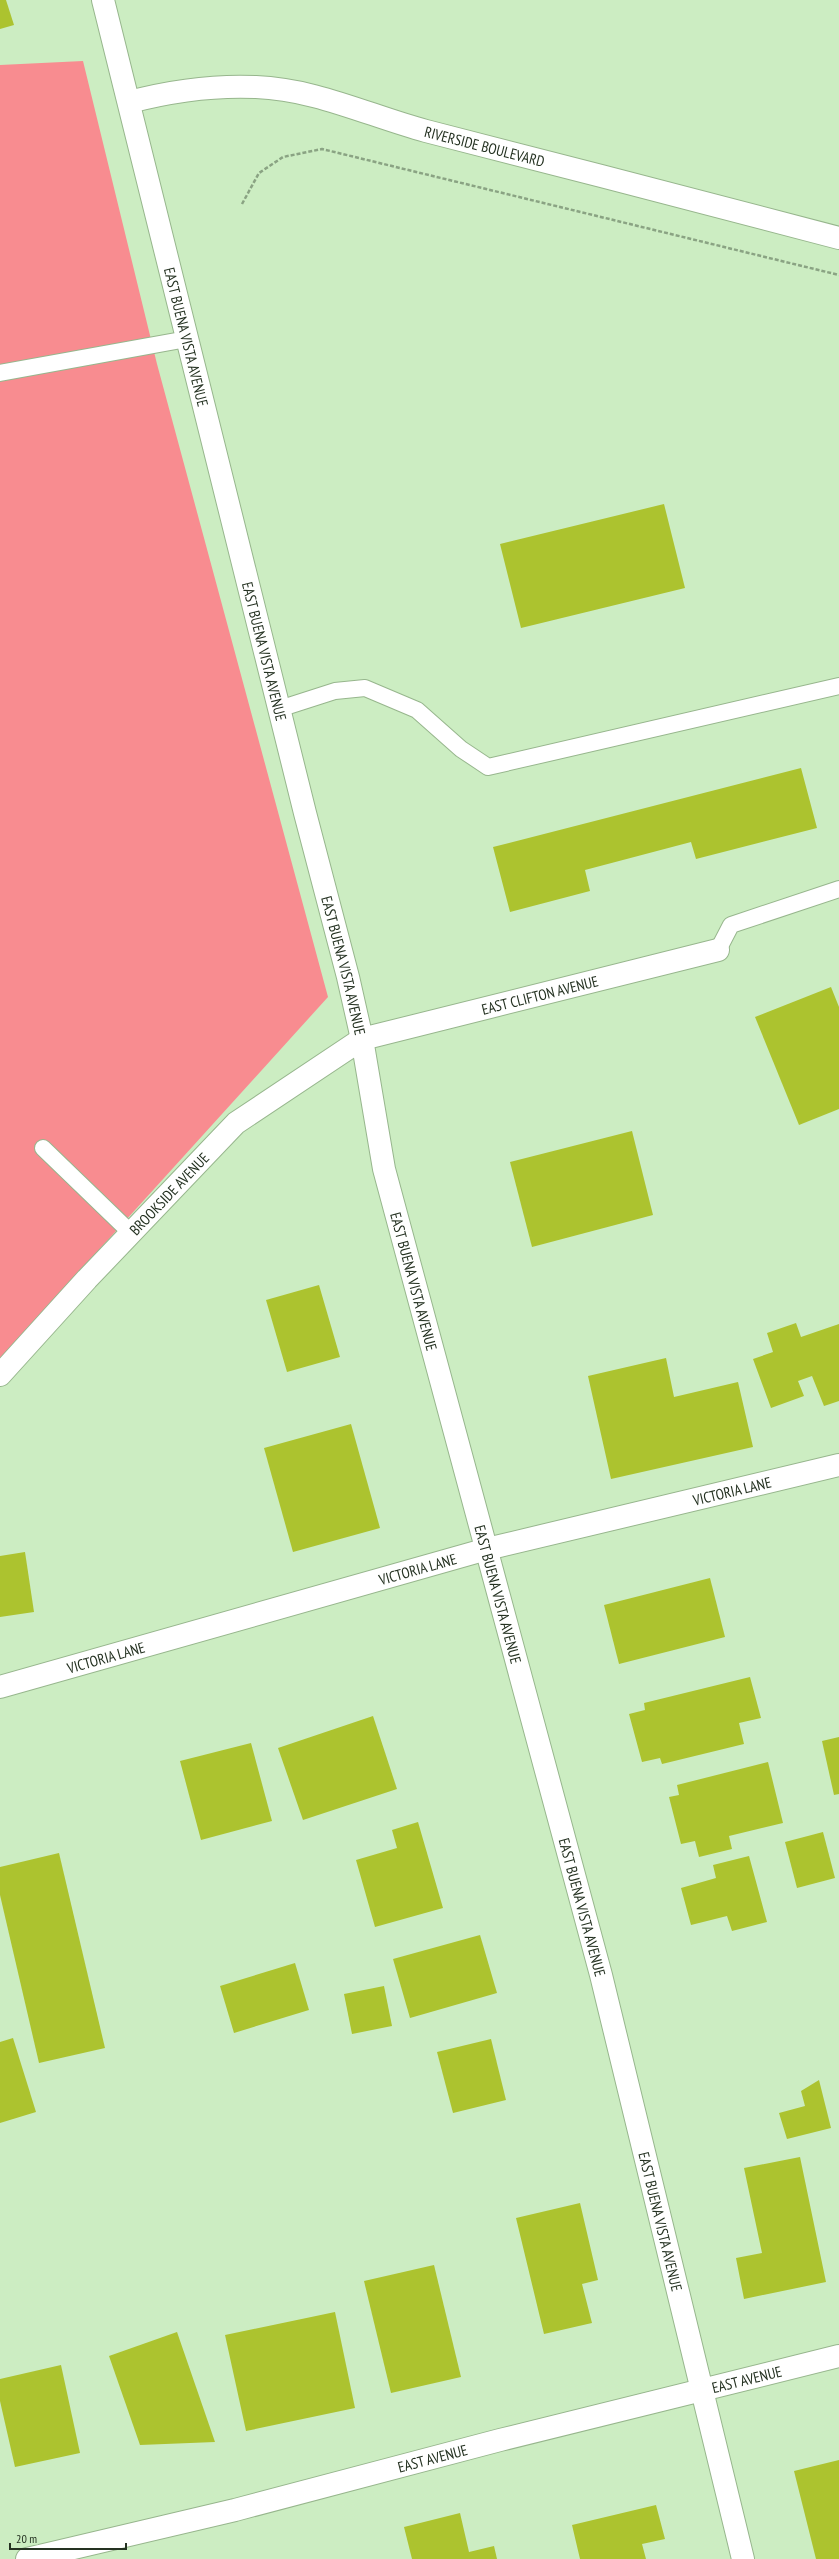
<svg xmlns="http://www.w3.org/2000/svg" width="839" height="2559" font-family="'PT Sans Narrow',sans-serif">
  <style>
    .green { fill: #f88c90 }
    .building { fill: #acc32f }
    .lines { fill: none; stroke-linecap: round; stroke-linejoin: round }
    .lane-casing { stroke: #97b68d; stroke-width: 18 }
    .street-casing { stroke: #97b68d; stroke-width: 24 }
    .secondary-casing { stroke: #97b68d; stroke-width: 24 }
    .path { stroke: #8aa383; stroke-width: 2.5; stroke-dasharray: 4 2; stroke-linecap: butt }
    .lane { stroke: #fff; stroke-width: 16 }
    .street { stroke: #fff; stroke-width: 22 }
    .secondary { stroke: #fff; stroke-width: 22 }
    .labels { text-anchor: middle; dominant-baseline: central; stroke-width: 3; stroke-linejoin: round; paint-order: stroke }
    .street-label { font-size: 15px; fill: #253222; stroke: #ccedc2 }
  </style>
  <rect width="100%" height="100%" fill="#ccedc2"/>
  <path class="green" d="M83 61 157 364 328 997 0 1359V65Z"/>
  <g class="building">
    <path d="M0 0H6L14 25 0 29Z"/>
    <path d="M664 504 685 588 521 628 500 544Z"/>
    <path d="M801 768 817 828 696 859 691 842 585 870 590 891 510 912 493 847Z"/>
    <path d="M831 987 839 1007V1109L799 1125 755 1017Z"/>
    <path d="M632 1131 653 1215 532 1247 510 1162Z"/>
    <path d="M319 1285 340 1357 287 1372 266 1300Z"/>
    <path d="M796 1323 801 1337 839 1324V1401L824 1406 812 1376 798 1381 804 1396 771 1408 753 1359 773 1352 767 1333Z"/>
    <path d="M666 1358 674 1397 738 1382 753 1447 611 1479 588 1376Z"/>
    <path d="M351 1424 380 1528 293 1552 264 1448Z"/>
    <path d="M25 1552 34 1612 0 1617V1556Z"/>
    <path d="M710 1578 725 1637 619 1664 604 1605Z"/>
    <path d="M750 1677 761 1718 739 1723 744 1744 662 1764 660 1758 642 1762 629 1714 645 1710 644 1703Z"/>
    <path d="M373 1716 397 1789 303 1820 278 1748Z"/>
    <path d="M839 1737V1794L834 1795 822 1741Z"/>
    <path d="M251 1743 272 1821 201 1840 180 1761Z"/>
    <path d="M768 1762 783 1823 729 1836 732 1849 699 1857 695 1841 681 1844 669 1797 679 1795 677 1785Z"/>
    <path d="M418 1822 443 1908 375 1927 356 1860 397 1848 392 1830Z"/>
    <path d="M823 1832 835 1878 797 1888 785 1842Z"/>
    <path d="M59 1853 105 2048 39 2063 0 1895V1867Z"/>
    <path d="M749 1856 767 1922 732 1931 727 1916 691 1925 681 1888 716 1878 713 1865Z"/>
    <path d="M480 1935 497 1993 410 2018 393 1959Z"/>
    <path d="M295 1963 309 2010 234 2033 220 1986Z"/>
    <path d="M384 1986 392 2026 352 2034 344 1994Z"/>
    <path d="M13 2038 36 2112 0 2123V2042Z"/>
    <path d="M491 2039 506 2100 453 2113 437 2052Z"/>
    <path d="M819 2080 831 2128 787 2139 779 2113 805 2106 801 2091Z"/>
    <path d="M800 2157 826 2282 744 2299 736 2258 762 2253 744 2168Z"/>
    <path d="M580 2203 598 2280 582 2284 592 2323 544 2334 516 2218Z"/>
    <path d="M434 2265 461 2377 391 2393 364 2281Z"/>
    <path d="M335 2312 355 2408 246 2431 225 2335Z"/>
    <path d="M177 2332 215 2442 140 2445 109 2356Z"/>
    <path d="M61 2365 80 2453 15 2467 0 2401V2379Z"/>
    <path d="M839 2460V2559H816L794 2471Z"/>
    <path d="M656 2505 665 2539 642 2544 646 2559H580L572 2525Z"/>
    <path d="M460 2513 469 2552 494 2546 497 2559H412L404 2527Z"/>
  </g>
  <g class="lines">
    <g class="lane-casing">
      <g id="lane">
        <path d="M0 373 187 339"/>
        <path d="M279 709 335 691 365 688 417 710 461 749 488 767 839 686"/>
        <path d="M718 950 731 925 839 889"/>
        <path d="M43 1148 131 1233"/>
      </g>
    </g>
    <g class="street-casing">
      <g id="street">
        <path id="s1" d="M129 102C171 91 212 85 256 87 315 89 370 116 426 131 564 166 701 202 839 238"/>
        <path id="s2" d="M0 1375 87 1279 236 1123 362 1039 718 950"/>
        <path id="s3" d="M0 1687 487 1549 839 1465"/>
        <path id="s4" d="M27 2559 235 2510 500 2440 839 2356"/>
      </g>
    </g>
    <g class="secondary-casing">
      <g id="secondary">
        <path id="s5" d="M103 0 305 813 348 977 362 1039 384 1169 601 1975 743 2559"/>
      </g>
    </g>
    <path class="path" d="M242 204 259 173 283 157 322 149 839 275"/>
    <use href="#lane" class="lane"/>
    <use href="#street" class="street"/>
    <use href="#secondary" class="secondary"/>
  </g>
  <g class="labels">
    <g class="street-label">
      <text stroke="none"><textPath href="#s1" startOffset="365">RIVERSIDE BOULEVARD</textPath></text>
      <text stroke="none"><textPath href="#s5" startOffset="347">EAST BUENA VISTA AVENUE</textPath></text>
      <text stroke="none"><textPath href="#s5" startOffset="671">EAST BUENA VISTA AVENUE</textPath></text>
      <text stroke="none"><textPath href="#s5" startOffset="995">EAST BUENA VISTA AVENUE</textPath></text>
      <text stroke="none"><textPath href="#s2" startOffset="680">EAST CLIFTON AVENUE</textPath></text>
      <text stroke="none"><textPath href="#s2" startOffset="248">BROOKSIDE AVENUE</textPath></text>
      <text stroke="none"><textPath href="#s5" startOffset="1319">EAST BUENA VISTA AVENUE</textPath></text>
      <text stroke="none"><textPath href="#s3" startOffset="758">VICTORIA LANE</textPath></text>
      <text stroke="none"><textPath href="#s3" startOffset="434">VICTORIA LANE</textPath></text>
      <text stroke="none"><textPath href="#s5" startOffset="1643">EAST BUENA VISTA AVENUE</textPath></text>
      <text stroke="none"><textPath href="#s3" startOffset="110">VICTORIA LANE</textPath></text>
      <text stroke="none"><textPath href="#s5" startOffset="1967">EAST BUENA VISTA AVENUE</textPath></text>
      <text stroke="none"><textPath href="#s5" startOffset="2291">EAST BUENA VISTA AVENUE</textPath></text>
      <text stroke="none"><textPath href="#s4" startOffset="742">EAST AVENUE</textPath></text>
      <text stroke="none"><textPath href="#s4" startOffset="418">EAST AVENUE</textPath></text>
    </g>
  </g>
  <path d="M10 2543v6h116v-6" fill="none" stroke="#253222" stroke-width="2"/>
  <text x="16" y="2543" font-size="12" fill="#253222" stroke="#ccedc2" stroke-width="3" paint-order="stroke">20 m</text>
</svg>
